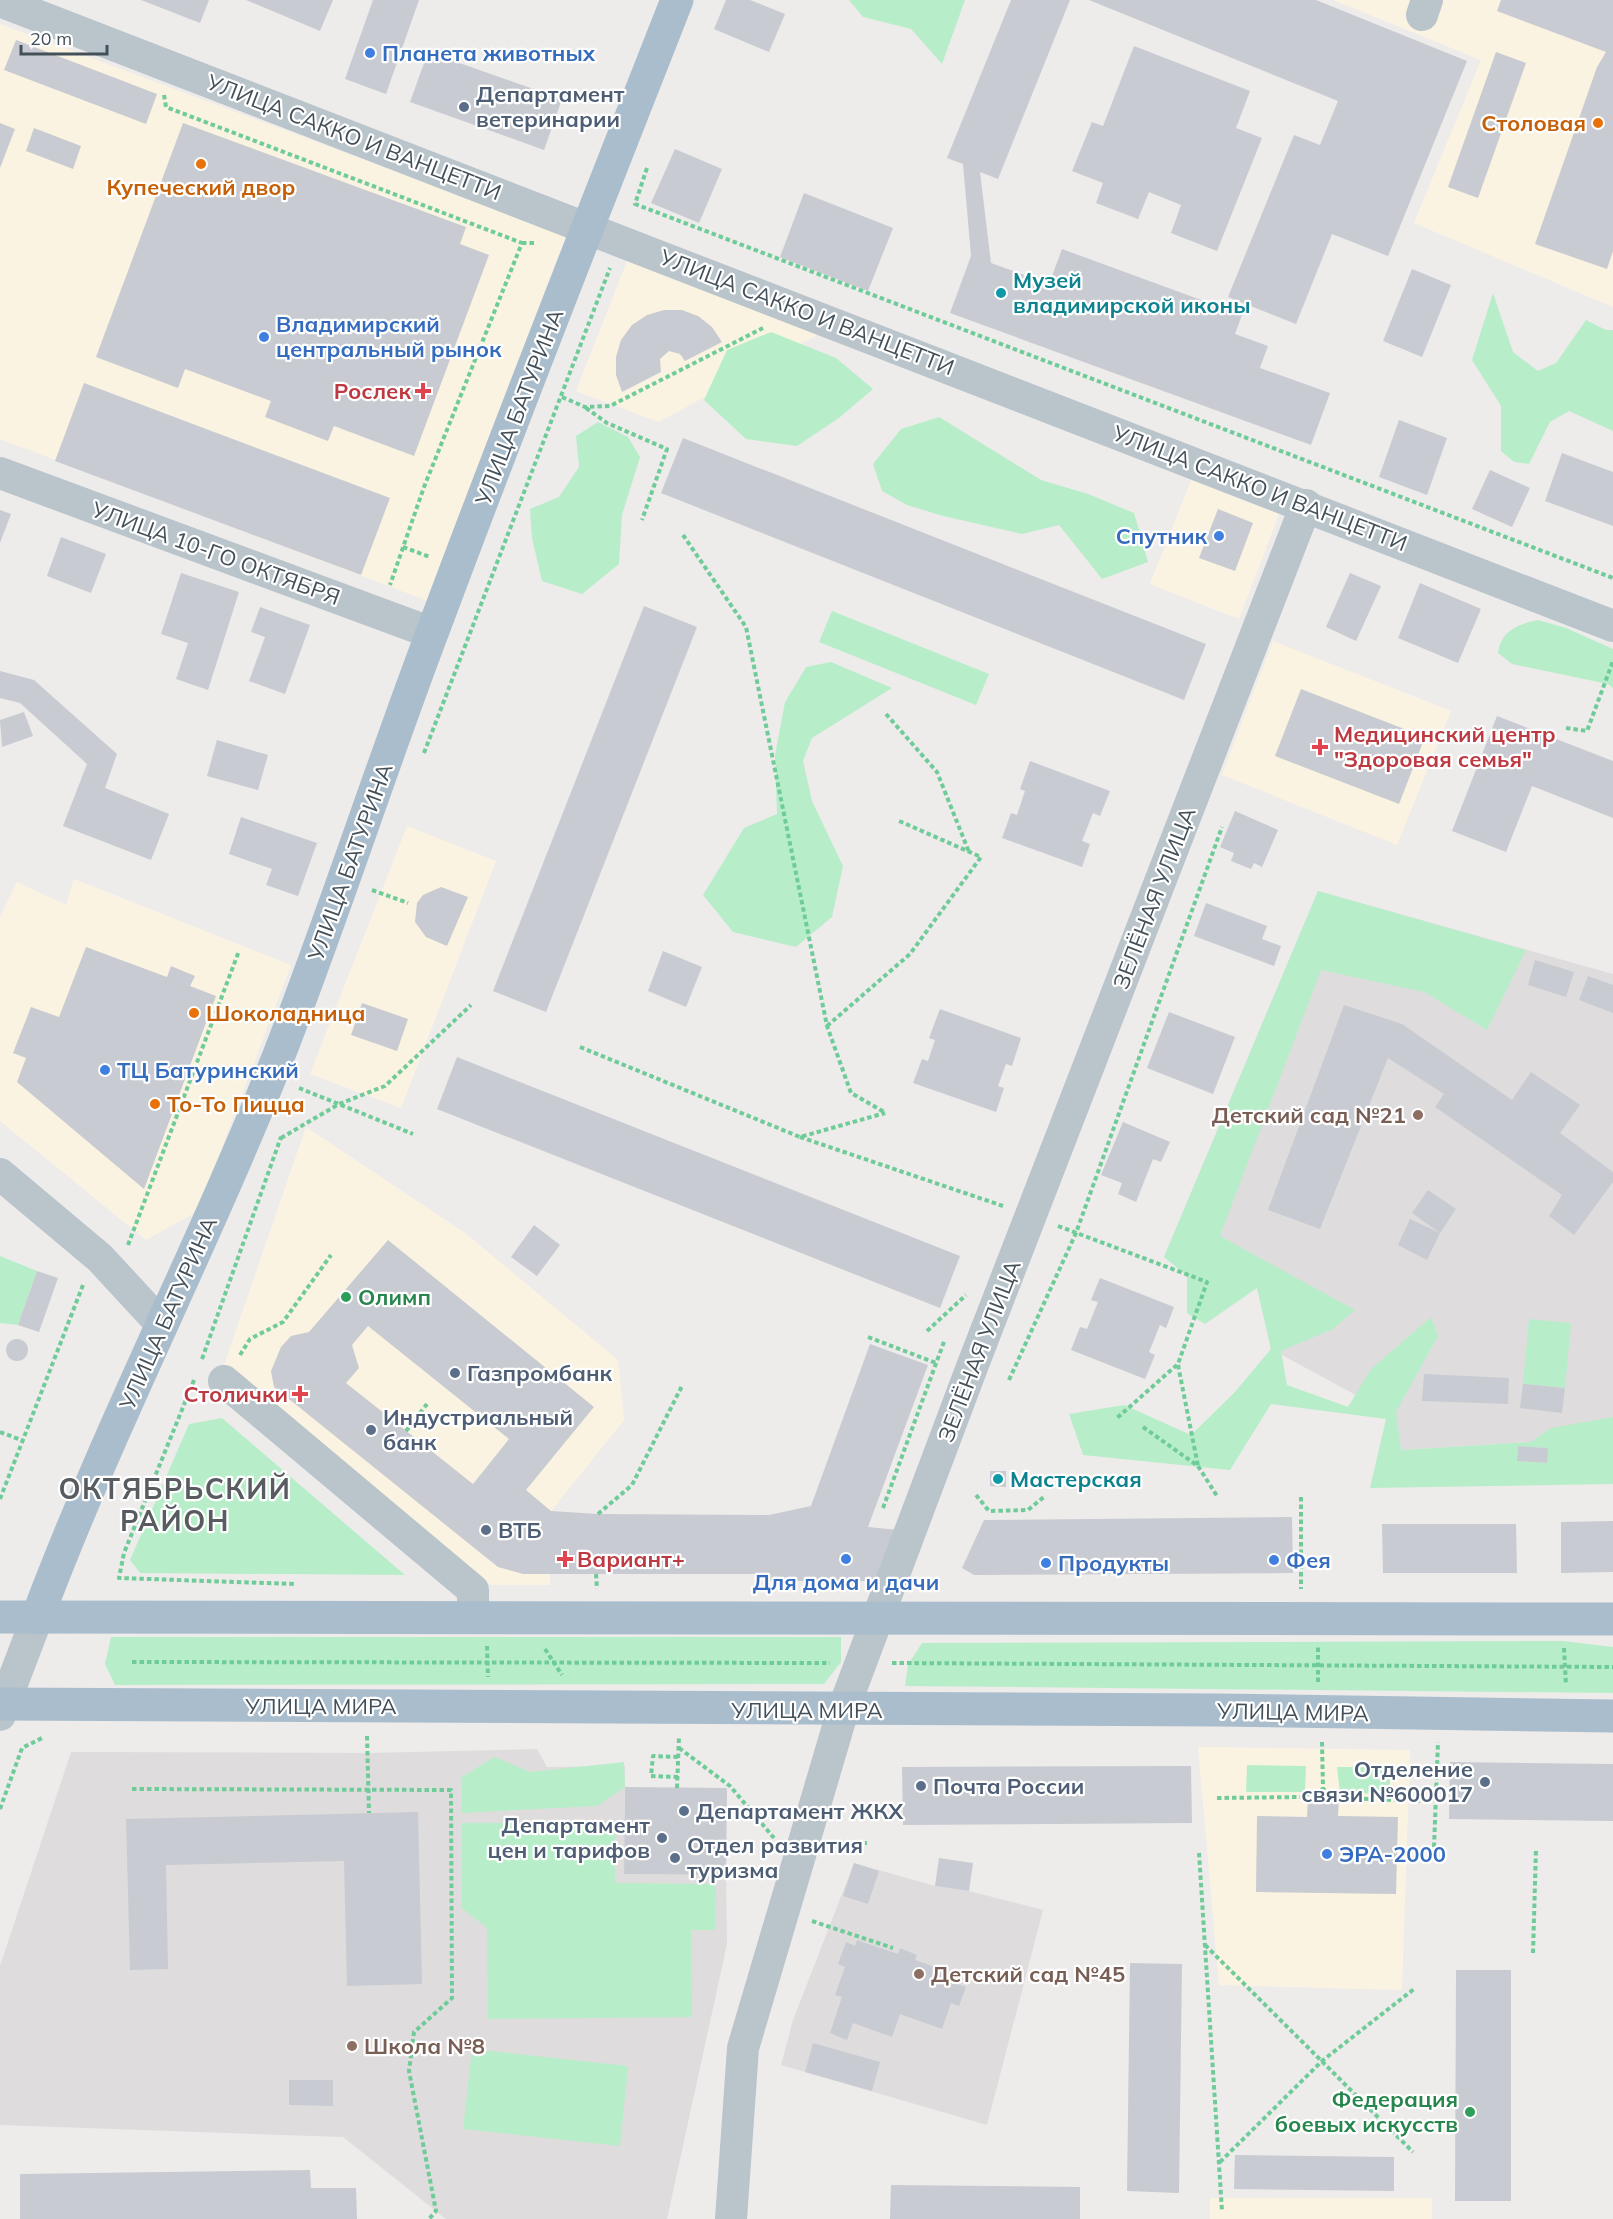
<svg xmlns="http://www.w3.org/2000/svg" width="1613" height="2219" font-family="Mulish,sans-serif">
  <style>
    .commercial { fill: #fbf3e2 }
    .education { fill: #dfdcdd }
    .green { fill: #b7eec9; fill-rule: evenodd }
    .building { fill: #c8cbd1; fill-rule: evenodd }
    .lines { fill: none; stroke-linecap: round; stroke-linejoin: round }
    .path { stroke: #6fcc99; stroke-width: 4; stroke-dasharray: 4.5 3; stroke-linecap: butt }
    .minor { stroke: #b9c4cb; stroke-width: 32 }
    .major { stroke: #aabdcc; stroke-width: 33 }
    .shop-dot { fill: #3f7fe0; stroke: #fff; stroke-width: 2 }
    .service-dot { fill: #5c6f8a; stroke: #fff; stroke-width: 2 }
    .food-dot { fill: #e8710a; stroke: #fff; stroke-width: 2 }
    .culture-dot { fill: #0f9aa8; stroke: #fff; stroke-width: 2 }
    .health-dot { fill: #e0444e; stroke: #fff; stroke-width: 2 }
    .education-dot { fill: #8d6e63; stroke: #fff; stroke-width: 2 }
    .leisure-dot { fill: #2e9e5b; stroke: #fff; stroke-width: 2 }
    .labels { text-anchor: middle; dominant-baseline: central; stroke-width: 4.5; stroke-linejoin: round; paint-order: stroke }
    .shop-label { font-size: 22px; font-weight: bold; fill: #366cbe; stroke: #fff; text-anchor: start }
    .service-label { font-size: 22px; font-weight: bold; fill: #4e5e75; stroke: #fff; text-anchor: start }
    .food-label { font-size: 22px; font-weight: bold; fill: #c56008; stroke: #fff; text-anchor: start }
    .street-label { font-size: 22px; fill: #445059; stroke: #fff }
    .culture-label { font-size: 22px; font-weight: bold; fill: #0d838f; stroke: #fff; text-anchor: start }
    .health-label { font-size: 22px; font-weight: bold; fill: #be3a42; stroke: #fff; text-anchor: end }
    .education-label { font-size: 22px; font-weight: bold; fill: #785e54; stroke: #fff; text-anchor: start }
    .leisure-label { font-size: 22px; font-weight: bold; fill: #27864d; stroke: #fff; text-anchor: start }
    .district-label { font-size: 28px; font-weight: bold; letter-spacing: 1.5px; fill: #585c60; stroke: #fff }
  </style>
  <rect width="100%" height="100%" fill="#eeebeb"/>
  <g class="commercial">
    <path d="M1333 0H1613V307L1414 223 1481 60Z"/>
    <path d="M0 24 566 235 428 601 0 439Z"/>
    <path d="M627 261 819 334 659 422 576 391Z"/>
    <path d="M1191 480 1279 514 1239 619 1150 584Z"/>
    <path d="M1273 641 1451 711 1397 845 1222 775Z"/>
    <path d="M407 826 496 861 401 1108 310 1074Z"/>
    <path d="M74 879 291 965 198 1211 146 1240 0 1121V917L17 882 66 905Z"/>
    <path d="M306 1127 465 1233 618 1360 624 1420 551 1511 550 1585H491L223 1368Z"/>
    <path d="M1198 1747 1410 1750 1402 1990 1219 1985Z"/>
    <rect x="1210" y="2198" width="222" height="21"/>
  </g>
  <g class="education">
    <path d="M1318 891 1613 974V1443L1531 1442 1401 1450 1387 1412 1271 1349 1257 1287 1164 1257Z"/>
    <path d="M537 1749 547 1767 625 1766 624 1874 726 1875 727 1944 667 2219H446L343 2137 0 2125V1966L71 1752 368 1753Z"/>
    <path d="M854 1863 935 1886 969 1891 1043 1910 987 2125 781 2065 793 2020Z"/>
  </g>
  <g class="green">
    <path d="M849 0H965L942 64 911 29 863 17Z"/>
    <path d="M1493 293 1513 352 1538 371 1556 363 1586 320 1606 330H1613V431L1569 411 1550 422 1529 464 1514 462 1501 451V406L1472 360Z"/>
    <path d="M771 332 836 358 873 389 839 418 797 446 746 439 704 400 727 350Z"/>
    <path d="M939 417 1041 480 1088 494 1134 513 1148 562 1102 579 1059 525 1022 534 943 516 907 505 882 491 873 464 901 429Z"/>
    <path d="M598 422 628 437 640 457 622 515 619 564 582 594 542 581 532 538 530 509 559 497 579 467 576 436Z"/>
    <path d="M832 611 989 674 976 705 819 642Z"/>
    <path d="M1538 620 1566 628 1613 649V688L1608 684 1512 664 1498 653C1501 631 1517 624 1538 620Z"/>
    <path d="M831 662 892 688 812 738 803 761 812 801 843 866 832 917 796 947 733 932 703 895 744 828 777 814 775 755 785 702 806 667Z"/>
    <path d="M1318 891 1526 950 1487 1030 1424 992 1321 970 1220 1236 1355 1310 1333 1329 1281 1351 1287 1385 1348 1407 1371 1369 1431 1317 1438 1336 1396 1412 1401 1450 1531 1442 1551 1428 1613 1417V1484L1370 1488 1386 1419 1271 1404 1230 1470 1083 1455 1069 1414 1124 1405 1191 1435 1234 1393 1271 1349 1257 1288 1205 1324 1187 1313V1276L1164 1257ZM1518 1446 1547 1448V1463L1517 1461Z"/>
    <path d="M0 1256 37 1271 18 1325 0 1323Z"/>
    <path d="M1529 1319 1571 1323 1565 1388 1523 1384Z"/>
    <path d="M222 1418 405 1575 140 1573 130 1560 189 1424Z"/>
    <path d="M111 1637H841V1662L824 1684 115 1685 105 1664Z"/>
    <path d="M1563 1641 1613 1647V1693L905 1686 908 1665 922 1643Z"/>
    <path d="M494 1757 531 1772 624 1762 625 1787 597 1806 462 1813V1777Z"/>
    <path d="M1247 1765 1306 1766 1305 1792H1246Z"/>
    <path d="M1337 1767H1390V1794L1340 1793Z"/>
    <path d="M462 1823H615V1883L716 1884 715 1930H691L692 2017 488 2019 487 1928 462 1908Z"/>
    <path d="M472 2049 628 2066 620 2146 463 2129Z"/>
  </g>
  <g class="building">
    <path d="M141 0H209L200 23Z"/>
    <path d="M246 0H333L320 31Z"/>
    <path d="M373 0H419L386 94 345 79Z"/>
    <path d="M726 0H750L785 14 769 52 714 29Z"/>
    <path d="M1011 0H1070L998 179 980 172 991 263 1049 284 1062 249 1242 315 1235 334 1268 346 1260 368 1330 393 1311 445 950 313 971 256 963 164 947 158Z"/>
    <path d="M1089 0H1316L1467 61 1388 256 1332 234 1296 324 1228 297 1294 135 1320 145 1338 101Z"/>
    <path d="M1501 0H1613V251L1607 269 1535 244 1597 67 1606 52 1497 11Z"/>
    <path d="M16 40 157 94 146 124 4 70Z"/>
    <path d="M1134 46 1250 91 1236 128 1262 138 1217 251 1171 233 1181 205 1149 192 1138 219 1096 203 1103 183 1072 171 1092 122 1103 126Z"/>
    <path d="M428 52 562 99 544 150 410 102Z"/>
    <path d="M1496 52 1526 63 1478 198 1448 187Z"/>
    <path d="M0 123 15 129 0 168Z"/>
    <path d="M183 123 466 227 460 244 489 255 414 456 334 426 328 441 265 417 271 401 185 369 178 388 96 357Z"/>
    <path d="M34 128 81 146 73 169 26 151Z"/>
    <path d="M675 149 722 169 699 223 651 203Z"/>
    <path d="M804 193 893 228 868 291 780 257Z"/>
    <path d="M1412 269 1451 285 1422 357 1383 341Z"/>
    <path d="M664 310H682L698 316 712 327 722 342 685 361 680 354 669 351 660 359 661 372 622 392 616 375V357L621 340 632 325 647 315Z"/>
    <path d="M84 383 390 498 361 575 55 461Z"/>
    <path d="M1399 420 1447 438 1427 495 1379 477Z"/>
    <path d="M683 438 1206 644 1184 700 661 493Z"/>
    <path d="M1562 453 1613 472V526L1545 501Z"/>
    <path d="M1490 470 1530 488 1512 527 1472 509Z"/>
    <path d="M1218 509 1253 523 1235 571 1199 558Z"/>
    <path d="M0 510 11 514 0 543Z"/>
    <path d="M61 537 106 554 91 593 47 576Z"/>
    <path d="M181 573 239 592 208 690 176 679 188 643 161 634Z"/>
    <path d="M1350 573 1381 586 1356 641 1326 627Z"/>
    <path d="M1420 583 1481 609 1458 663 1398 638Z"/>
    <path d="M644 606 697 627 546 1012 493 991Z"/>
    <path d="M260 607 310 625 285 694 249 681 265 637 251 632Z"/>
    <path d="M0 671 34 680 117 754 105 788 169 814 151 860 63 826 87 764 20 703 0 698Z"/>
    <path d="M1301 689 1425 737 1399 804 1275 756Z"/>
    <path d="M24 712 33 736 2 747 0 720Z"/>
    <path d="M1497 716 1613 761V818L1532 786 1506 852 1452 831Z"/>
    <path d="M217 740 268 755 258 790 207 776Z"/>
    <path d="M1030 761 1110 791 1100 816 1093 813 1082 841 1090 844 1082 867 1002 838 1011 813 1017 815 1025 791 1020 789Z"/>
    <path d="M1235 811 1278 830 1262 867 1254 863 1251 869 1231 861 1234 853 1220 847Z"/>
    <path d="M241 817 317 843 298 896 266 885 272 869 229 854Z"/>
    <path d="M441 887 468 897 447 946 426 937 415 922 417 903 423 895Z"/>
    <path d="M1206 903 1267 926 1262 939 1281 946 1274 966 1194 936Z"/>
    <path d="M86 947 167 977 171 966 195 976 190 986 216 996 144 1189 17 1082 26 1058 13 1053 31 1007 59 1017Z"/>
    <path d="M663 951 702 967 686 1007 648 991Z"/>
    <path d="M1535 960 1574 972 1566 997 1528 985Z"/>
    <path d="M1588 976 1613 985V1013L1579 1000Z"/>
    <path d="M362 1003 408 1019 397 1051 351 1035Z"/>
    <path d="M1344 1005 1402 1024 1512 1100 1531 1072 1580 1105 1560 1133 1613 1172V1182L1574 1235 1549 1216 1562 1195 1435 1107 1444 1094 1388 1058 1320 1229 1268 1210Z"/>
    <path d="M940 1009 1021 1038 1012 1066 1006 1064 998 1086 1004 1088 996 1112 913 1083 922 1059 928 1061 935 1040 929 1038Z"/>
    <path d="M1169 1012 1235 1037 1213 1094 1147 1068Z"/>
    <path d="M457 1057 960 1256 940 1308 437 1109Z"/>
    <path d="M1123 1122 1170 1142 1161 1162 1153 1159 1136 1202 1118 1194 1122 1183 1101 1175Z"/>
    <path d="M1428 1190 1456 1209 1440 1233 1412 1213Z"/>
    <path d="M1410 1219 1440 1233 1427 1260 1398 1245Z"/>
    <path d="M534 1225 560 1245 537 1276 511 1257Z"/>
    <path d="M388 1240 594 1407 526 1490 551 1511 598 1514 769 1515 811 1506 870 1344 928 1365 868 1527 898 1530 876 1581H770L769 1574H523L498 1567 274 1387 271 1371 281 1347 291 1336 309 1332ZM368 1326 509 1439 473 1484 346 1383 359 1368 352 1345Z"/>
    <path d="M37 1271 58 1278 39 1332 18 1325Z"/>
    <path d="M1100 1278 1174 1307 1166 1328 1160 1325 1149 1352 1155 1355 1145 1379 1071 1350 1080 1327 1087 1329 1098 1302 1091 1300Z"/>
    <circle cx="17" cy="1350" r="11"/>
    <path d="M1424 1374 1509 1378 1508 1404 1422 1401Z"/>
    <path d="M1523 1384 1565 1388 1562 1413 1520 1408Z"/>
    <path d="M1518 1446 1548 1448 1547 1463 1517 1461Z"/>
    <path d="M990 1471H1006V1487L990 1486Z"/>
    <path d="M1292 1517 1293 1573 974 1575 962 1568 984 1520Z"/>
    <path d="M1613 1521V1572L1561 1573V1522Z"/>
    <path d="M1382 1524H1516L1517 1573H1383Z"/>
    <path d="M1450 1762 1613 1764V1821L1449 1819Z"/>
    <path d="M1191 1766 1192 1823 903 1825 902 1767Z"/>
    <path d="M625 1787 727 1788 726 1875 624 1874Z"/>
    <path d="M1308 1799H1339L1338 1816 1398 1817 1396 1894 1256 1892 1257 1816 1307 1817Z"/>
    <path d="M418 1812 422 1984 347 1986 344 1861 166 1865 168 1969 130 1970 126 1819Z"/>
    <path d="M939 1858 973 1863 969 1891 935 1886Z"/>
    <path d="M854 1863 879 1871 868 1904 843 1896Z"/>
    <path d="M857 1940 898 1954 900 1948 917 1955 915 1960 960 1976 957 1984 966 1987 959 2006 951 2003 942 2029 900 2014 892 2037 853 2023 847 2040 830 2033 842 1997 835 1995 845 1967 838 1964 846 1942 855 1946Z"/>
    <path d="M1130 1963 1182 1964 1179 2193 1127 2191Z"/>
    <path d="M1456 1970H1511V2201H1455Z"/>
    <path d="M813 2043 880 2062 872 2091 805 2072Z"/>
    <path d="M289 2080H333V2106L289 2105Z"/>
    <path d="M1235 2155 1394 2157V2191L1234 2189Z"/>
    <path d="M310 2170 311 2188H356L357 2219H20V2174Z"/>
    <path d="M891 2185 1080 2187V2219H890Z"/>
  </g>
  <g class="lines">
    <g class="path">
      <path d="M164 95 166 107 522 243 424 487 390 585"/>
      <path d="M647 168 635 204 1613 578"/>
      <path d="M522 243H536"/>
      <path d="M562 397 585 407 610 406 763 328"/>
      <path d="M586 408 607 423 667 449 642 520"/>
      <path d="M683 535 746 627 827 1026 851 1093 886 1113"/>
      <path d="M403 547 430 557"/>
      <path d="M886 714 937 772 969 852"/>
      <path d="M1566 728 1587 731 1613 661"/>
      <path d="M424 753 610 268"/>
      <path d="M372 890 408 903"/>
      <path d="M827 1026 910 954 981 857 897 820"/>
      <path d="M580 1047 800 1137 885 1113"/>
      <path d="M299 1088 413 1134"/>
      <path d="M800 1137 1003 1206"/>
      <path d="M281 1138 339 1104 385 1086 471 1005"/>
      <path d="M1058 1226 1207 1282 1178 1364 1117 1418"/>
      <path d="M128 1245 239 951"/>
      <path d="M927 1331 966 1295"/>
      <path d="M868 1337 936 1363"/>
      <path d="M240 1355 250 1339 283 1322 331 1255"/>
      <path d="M202 1359 281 1137"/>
      <path d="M1178 1365 1198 1466"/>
      <path d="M194 1380 124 1553 119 1578 295 1584"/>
      <path d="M1009 1380 1076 1233 1222 827"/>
      <path d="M1143 1427 1198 1466 1217 1496"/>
      <path d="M406 1431 427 1404"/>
      <path d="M0 1432 24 1441"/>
      <path d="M976 1495 989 1511 1028 1510 1045 1496"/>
      <path d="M1301 1497V1589"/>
      <path d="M0 1499 83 1285"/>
      <path d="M883 1508 945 1339"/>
      <path d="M598 1514 632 1485 682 1386"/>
      <path d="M596 1574 597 1589"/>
      <path d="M487 1646 488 1677"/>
      <path d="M1564 1648 1566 1685"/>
      <path d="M545 1649 562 1675"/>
      <path d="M132 1662 830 1663"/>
      <path d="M892 1663 1613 1667"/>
      <path d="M1318 1682V1647"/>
      <path d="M367 1736 369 1813"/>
      <path d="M1322 1742 1323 1789 1343 1798 1420 1801"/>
      <path d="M679 1748 730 1786 774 1838"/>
      <path d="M678 1777 651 1776 653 1756 679 1757"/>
      <path d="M677 1788 679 1736"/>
      <path d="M132 1789 451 1790 452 1998 414 2032 409 2071 436 2211 429 2219"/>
      <path d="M1217 1798 1301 1797 1323 1789"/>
      <path d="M0 1809 22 1748 44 1737"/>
      <path d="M835 1844 867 1843"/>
      <path d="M1434 1847 1438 1742"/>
      <path d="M1199 1853 1222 2211"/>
      <path d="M812 1921 893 1948"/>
      <path d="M1205 1945 1413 2152"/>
      <path d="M1533 1953 1536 1848"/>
      <path d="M1220 2162 1322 2061 1414 1989"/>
    </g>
    <g class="minor">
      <path d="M0 1 1613 626"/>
      <path d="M1422 15 1427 0"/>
      <path d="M0 473 432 633"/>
      <path d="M0 1174 100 1258 161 1324"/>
      <path d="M224 1381 473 1590V1618"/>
      <path d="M0 1715 37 1618"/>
      <path d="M731 2219 743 2048 843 1710 972 1367 1306 505"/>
    </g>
    <g class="major">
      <path d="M0 1617 1613 1619"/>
      <path d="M37 1618C109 1426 204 1245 279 1055 334 914 380 770 434 628 512 418 595 209 677 0"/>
      <path d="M0 1704 1218 1710 1613 1716"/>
    </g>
  </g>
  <g class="shop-dot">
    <circle cx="370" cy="53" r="6"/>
    <circle cx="264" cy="337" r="6"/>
    <circle cx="1219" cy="536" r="6"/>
    <circle cx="105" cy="1070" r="6"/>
    <circle cx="846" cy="1559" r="6"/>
    <circle cx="1274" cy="1560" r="6"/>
    <circle cx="1046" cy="1563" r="6"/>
    <circle cx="1327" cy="1854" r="6"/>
  </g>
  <g class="service-dot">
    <circle cx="464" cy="107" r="6"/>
    <circle cx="455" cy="1373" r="6"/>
    <circle cx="371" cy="1430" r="6"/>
    <circle cx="486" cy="1530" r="6"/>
    <circle cx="1485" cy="1782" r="6"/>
    <circle cx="921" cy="1786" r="6"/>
    <circle cx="684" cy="1811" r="6"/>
    <circle cx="662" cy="1838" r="6"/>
    <circle cx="675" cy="1858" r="6"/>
  </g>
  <g class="food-dot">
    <circle cx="1598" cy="123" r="6"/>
    <circle cx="201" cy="164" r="6"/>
    <circle cx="194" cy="1013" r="6"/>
    <circle cx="155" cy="1104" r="6"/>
  </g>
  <g class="culture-dot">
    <circle cx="1001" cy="293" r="6"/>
    <circle cx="998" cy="1479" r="6"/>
  </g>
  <g class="health-dot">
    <path d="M420 382h6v6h6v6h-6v6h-6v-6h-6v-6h6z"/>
    <path d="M1317 738h6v6h6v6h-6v6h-6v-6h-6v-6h6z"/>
    <path d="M297 1385h6v6h6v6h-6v6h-6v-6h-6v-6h6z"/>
    <path d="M562 1550h6v6h6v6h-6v6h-6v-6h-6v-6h6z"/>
  </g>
  <g class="education-dot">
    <circle cx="1418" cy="1115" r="6"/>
    <circle cx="919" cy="1974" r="6"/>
    <circle cx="352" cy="2046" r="6"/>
  </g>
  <g class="leisure-dot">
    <circle cx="346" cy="1297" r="6"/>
    <circle cx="1470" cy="2112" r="6"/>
  </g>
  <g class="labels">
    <g class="shop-label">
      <text x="382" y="53">Планета животных</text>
      <text x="276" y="324">Владимирский<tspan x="276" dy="25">центральный рынок</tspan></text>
      <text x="1207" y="536" text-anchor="end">Спутник</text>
      <text x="117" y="1070">ТЦ Батуринский</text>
      <text x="1286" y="1560">Фея</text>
      <text x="1058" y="1563">Продукты</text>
      <text x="846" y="1582" text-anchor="middle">Для дома и дачи</text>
      <text x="1339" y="1854">ЭРА-2000</text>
    </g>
    <g class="service-label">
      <text x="476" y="94">Департамент<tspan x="476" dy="25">ветеринарии</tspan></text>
      <text x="467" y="1373">Газпромбанк</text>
      <text x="383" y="1417">Индустриальный<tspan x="383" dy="25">банк</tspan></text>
      <text x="498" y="1530">ВТБ</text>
      <text x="1473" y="1769" text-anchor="end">Отделение<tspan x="1473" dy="25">связи №600017</tspan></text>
      <text x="933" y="1786">Почта России</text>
      <text x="696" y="1811">Департамент ЖКХ</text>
      <text x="650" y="1825" text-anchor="end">Департамент<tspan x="650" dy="25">цен и тарифов</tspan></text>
      <text x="687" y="1845">Отдел развития<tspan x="687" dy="25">туризма</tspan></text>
    </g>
    <g class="food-label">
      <text x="1586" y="123" text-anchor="end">Столовая</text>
      <text x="201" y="187" text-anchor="middle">Купеческий двор</text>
      <text x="206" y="1013">Шоколадница</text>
      <text x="167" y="1104">То-То Пицца</text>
    </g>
    <g class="street-label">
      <text transform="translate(354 137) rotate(21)">УЛИЦА САККО И ВАНЦЕТТИ</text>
      <text transform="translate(807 312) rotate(21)">УЛИЦА САККО И ВАНЦЕТТИ</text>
      <text transform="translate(519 407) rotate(-69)">УЛИЦА БАТУРИНА</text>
      <text transform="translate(1260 488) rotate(21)">УЛИЦА САККО И ВАНЦЕТТИ</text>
      <text transform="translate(216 553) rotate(20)">УЛИЦА 10-ГО ОКТЯБРЯ</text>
      <text transform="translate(350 862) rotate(-70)">УЛИЦА БАТУРИНА</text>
      <text transform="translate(1154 898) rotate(-69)">ЗЕЛЁНАЯ УЛИЦА</text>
      <text transform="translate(168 1313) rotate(-66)">УЛИЦА БАТУРИНА</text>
      <text transform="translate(979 1351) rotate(-69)">ЗЕЛЁНАЯ УЛИЦА</text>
      <text x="321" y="1706">УЛИЦА МИРА</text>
      <text x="807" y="1710">УЛИЦА МИРА</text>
      <text transform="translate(1293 1712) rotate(1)">УЛИЦА МИРА</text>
    </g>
    <g class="culture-label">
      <text x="1013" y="280">Музей<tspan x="1013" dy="25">владимирской иконы</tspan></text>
      <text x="1010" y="1479">Мастерская</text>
    </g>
    <g class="health-label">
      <text x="411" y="391">Рослек</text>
      <text x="1334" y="734" text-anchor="start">Медицинский центр<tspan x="1334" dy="25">"Здоровая семья"</tspan></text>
      <text x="288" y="1394">Столички</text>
      <text x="577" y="1559" text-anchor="start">Вариант+</text>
    </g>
    <g class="education-label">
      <text x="1406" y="1115" text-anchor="end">Детский сад №21</text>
      <text x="931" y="1974">Детский сад №45</text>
      <text x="364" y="2046">Школа №8</text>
    </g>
    <g class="leisure-label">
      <text x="358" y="1297">Олимп</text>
      <text x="1458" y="2099" text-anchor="end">Федерация<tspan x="1458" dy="25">боевых искусств</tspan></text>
    </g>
    <g class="district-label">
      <text x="175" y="1488">ОКТЯБРЬСКИЙ<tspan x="175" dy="32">РАЙОН</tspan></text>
    </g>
  </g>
  <path d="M21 45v9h86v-9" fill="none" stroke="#445059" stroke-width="3"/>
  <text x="30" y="45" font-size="18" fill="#445059" stroke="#ffffff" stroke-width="4.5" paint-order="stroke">20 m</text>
</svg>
